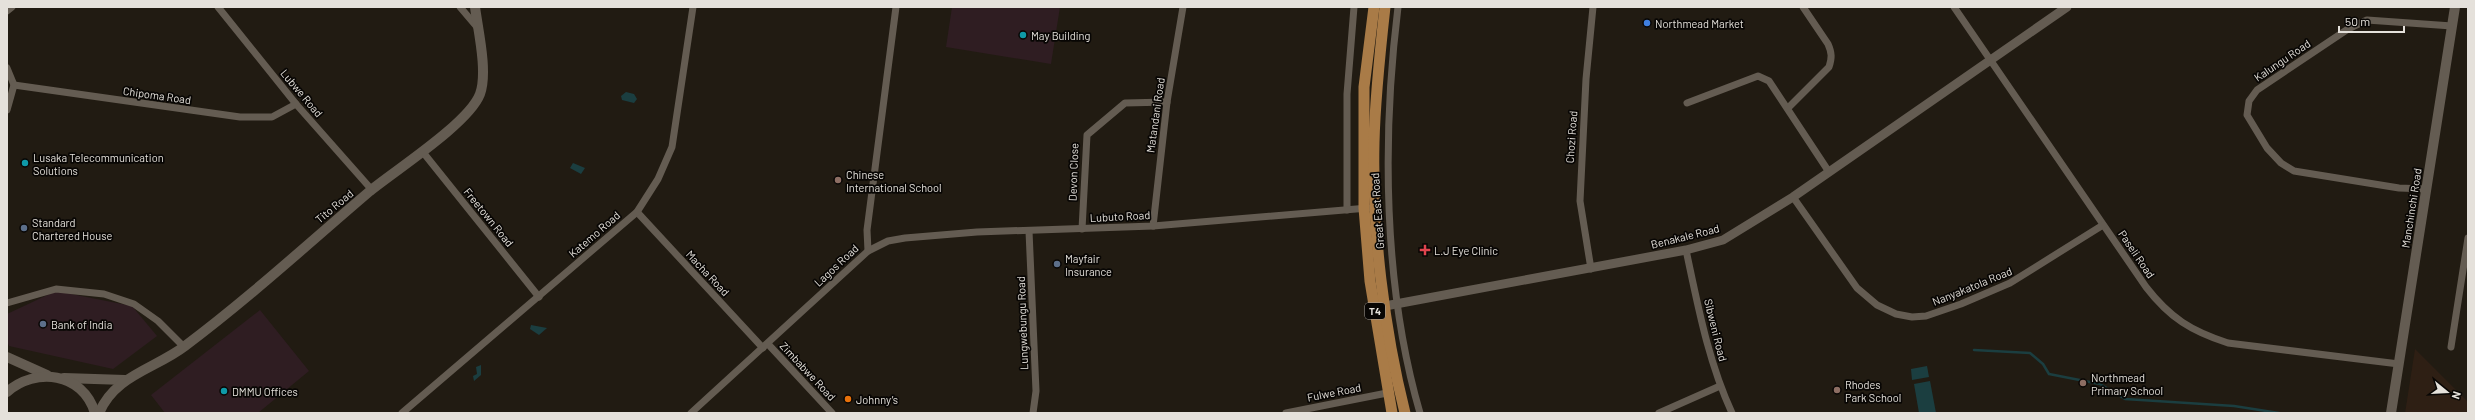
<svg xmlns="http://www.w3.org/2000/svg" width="2475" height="420" font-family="Barlow,sans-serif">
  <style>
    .commercial { fill: #2f1d22 }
    .medical { fill: #2e1f14 }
    .water { fill: #1b3e40 }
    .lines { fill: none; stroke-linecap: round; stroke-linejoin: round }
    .stream { stroke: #1b3e40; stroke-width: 2.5 }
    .minor { stroke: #645c52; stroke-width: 7 }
    .tertiary { stroke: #645c52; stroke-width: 9 }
    .secondary { stroke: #645c52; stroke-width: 10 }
    .primary { stroke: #a97b47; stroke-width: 11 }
    .shop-dot { fill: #3f7fe0; stroke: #080604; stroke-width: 1.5 }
    .culture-dot { fill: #0f9aa8; stroke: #080604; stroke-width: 1.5 }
    .education-dot { fill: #8d6e63; stroke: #080604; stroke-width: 1.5 }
    .service-dot { fill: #5c6f8a; stroke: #080604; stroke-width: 1.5 }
    .health-dot { fill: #e0444e; stroke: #080604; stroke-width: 1.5 }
    .food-dot { fill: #e8710a; stroke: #080604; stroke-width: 1.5 }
    .labels { text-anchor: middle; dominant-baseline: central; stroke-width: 3.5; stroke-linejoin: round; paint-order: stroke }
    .shield { fill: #080604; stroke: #a39f9a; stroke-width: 1 }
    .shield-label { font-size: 10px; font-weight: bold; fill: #e5e1db }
    .poi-label { font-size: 11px; fill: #e5e1db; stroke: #080604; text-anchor: start }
    .street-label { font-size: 11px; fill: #e5e1db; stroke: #080604 }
  </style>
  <rect width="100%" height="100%" fill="#211b12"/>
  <g class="commercial">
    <path d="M952 7H1060L1051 64 946 47Z"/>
    <path d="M56 291 132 306 157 336 113 369 9 346 7 341V314Z"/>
    <path d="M260 310 309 371 258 413H165L151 395Z"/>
  </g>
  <path class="medical" d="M2415 349 2468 402V413H2405Z"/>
  <g class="water">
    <path d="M626 92 634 94 637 99 634 103 622 100 621 96Z"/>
    <path d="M573 163 585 168 581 174 570 168Z"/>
    <path d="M531 325 547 328 539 335 530 329Z"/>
    <path d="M481 365V375L474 381 473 376 477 374 476 367Z"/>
    <path d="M1927 366 1929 377 1912 380 1911 369Z"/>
    <path d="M1930 381 1936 413H1919L1914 384Z"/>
  </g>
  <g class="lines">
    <path class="stream" d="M1974 350 2030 353 2043 364 2049 374 2100 384 2125 399 2234 406 2279 413"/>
    <g class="minor">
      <path d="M218 7 296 104 372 190"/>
      <path d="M460 7 477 27"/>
      <path d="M1398 7C1382 137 1383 286 1420 413"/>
      <path d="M1954 7 2146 287C2170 318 2191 331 2228 343L2399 364"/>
      <path d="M7 11 12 7"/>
      <path d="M7 68 14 85 7 110"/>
      <path d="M14 85 240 117H272L296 104"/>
      <path d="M1687 103 1758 76 1769 81 1829 172"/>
      <path d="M1788 108 1829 67C1832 58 1832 53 1828 44L1803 7"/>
      <path d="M422 151 539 297"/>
      <path d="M2426 189 2399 188 2294 171 2281 163 2267 148 2247 115 2249 101 2257 90 2348 29 2367 20 2452 26"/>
      <path d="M1793 197 1857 288 1877 305 1896 314 1912 317 1926 316 1961 304 2010 283 2103 225"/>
      <path d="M1347 210V94L1354 7"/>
      <path d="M637 212 763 348"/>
      <path d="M1153 226 1167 102 1183 7"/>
      <path d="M1082 229 1087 135 1125 103 1167 102"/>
      <path d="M1029 231 1036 391 1033 413"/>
      <path d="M1686 250C1698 306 1708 361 1732 413"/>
      <path d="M868 251 888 241 905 238 977 232 1153 226 1368 208"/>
      <path d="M1591 269 1580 201 1586 79 1593 7"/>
      <path d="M7 303 56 289 104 294 134 304 158 321 184 347"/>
      <path d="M768 344 832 413"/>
      <path d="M2451 347 2468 238"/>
      <path d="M402 413 637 212 658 179 672 147 693 7"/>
      <path d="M691 413 868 251 867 230 896 7"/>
      <path d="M1286 413 1387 393"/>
      <path d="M1659 413 1720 386"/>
    </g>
    <path class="tertiary" d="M1385 306 1686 250 1723 240 1793 197 2067 7"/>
    <g class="secondary">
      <path d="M7 357 47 375"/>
      <path d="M64 378 125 380"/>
      <path d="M7 392C35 367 83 372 95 413"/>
      <path d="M99 413C115 375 155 369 185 346 249 298 309 243 370 191 397 169 469 123 480 94 488 72 478 30 475 7"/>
      <path d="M2391 413 2455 7"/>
    </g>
    <g class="primary">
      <path d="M1374 7 1364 87V208L1370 281 1392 413"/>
      <path d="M1385 7C1380 52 1375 97 1374 143 1372 229 1384 330 1405 413"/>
    </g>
  </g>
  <circle class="shop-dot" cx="1647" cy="23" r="4"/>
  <g class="culture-dot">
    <circle cx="1023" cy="35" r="4"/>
    <circle cx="25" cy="163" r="4"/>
    <circle cx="224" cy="391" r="4"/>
  </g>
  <g class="education-dot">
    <circle cx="838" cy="180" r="4"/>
    <circle cx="2083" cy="383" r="4"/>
    <circle cx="1837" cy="390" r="4"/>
  </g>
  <g class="service-dot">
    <circle cx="24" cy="228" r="4"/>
    <circle cx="1057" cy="264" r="4"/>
    <circle cx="43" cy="324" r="4"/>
  </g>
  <path class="health-dot" d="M1423 244h4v4h4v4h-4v4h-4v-4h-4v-4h4z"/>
  <circle class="food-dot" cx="848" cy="399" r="4"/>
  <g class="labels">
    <rect class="shield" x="1365" y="303" width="20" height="16" rx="3"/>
    <g class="shield-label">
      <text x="1375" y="311">T4</text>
    </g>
    <g class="poi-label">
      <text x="1655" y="23">Northmead Market</text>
      <text x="1031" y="35">May Building</text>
      <text x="33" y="157">Lusaka Telecommunication<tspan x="33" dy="13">Solutions</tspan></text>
      <text x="846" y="174">Chinese<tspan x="846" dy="13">International School</tspan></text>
      <text x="32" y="222">Standard<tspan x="32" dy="13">Chartered House</tspan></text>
      <text x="1434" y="250">L.J Eye Clinic</text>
      <text x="1065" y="258">Mayfair<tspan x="1065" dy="13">Insurance</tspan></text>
      <text x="51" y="324">Bank of India</text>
      <text x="2091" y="377">Northmead<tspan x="2091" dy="13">Primary School</tspan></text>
      <text x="1845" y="384">Rhodes<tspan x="1845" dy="13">Park School</tspan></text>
      <text x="232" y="391">DMMU Offices</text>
      <text x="856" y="399">Johnny’s</text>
    </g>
    <g class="street-label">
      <text transform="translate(2282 60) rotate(-34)">Kalungu Road</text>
      <text transform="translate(302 93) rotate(50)">Lubwe Road</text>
      <text transform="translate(157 95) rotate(8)">Chipoma Road</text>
      <text transform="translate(1155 115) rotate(-82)">Matandani Road</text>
      <text transform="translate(1571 137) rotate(-86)">Chozi Road</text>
      <text transform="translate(1073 172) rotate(-88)">Devon Close</text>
      <text transform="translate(334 206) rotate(-40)">Tito Road</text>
      <text transform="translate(2411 208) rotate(-81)">Manchinchi Road</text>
      <text transform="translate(1377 211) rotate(-94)">Great East Road</text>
      <text transform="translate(1120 216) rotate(-3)">Lubuto Road</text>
      <text transform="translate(489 217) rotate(51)">Freetown Road</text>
      <text transform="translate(594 234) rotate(-41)">Katemo Road</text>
      <text transform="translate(1685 236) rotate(-14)">Benakale Road</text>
      <text transform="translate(2137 254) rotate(56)">Paseli Road</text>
      <text transform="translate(836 265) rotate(-43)">Lagos Road</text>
      <text transform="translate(708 273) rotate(47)">Macha Road</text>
      <text transform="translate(1972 286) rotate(-22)">Nanyakatola Road</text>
      <text transform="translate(1022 323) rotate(-92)">Lungwebungu Road</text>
      <text transform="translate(1716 330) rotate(76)">Sibweni Road</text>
      <text transform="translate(808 371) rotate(47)">Zimbabwe Road</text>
      <text transform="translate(1334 392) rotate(-11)">Fulwe Road</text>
    </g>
  </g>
  <rect width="2475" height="420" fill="none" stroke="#e5e1db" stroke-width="16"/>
  <g transform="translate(2447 392) rotate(108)" stroke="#080604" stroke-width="3" paint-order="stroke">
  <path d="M0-3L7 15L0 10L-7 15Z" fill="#e5e1db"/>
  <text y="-6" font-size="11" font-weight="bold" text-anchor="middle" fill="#e5e1db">N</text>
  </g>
  <path d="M2339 26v6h65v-6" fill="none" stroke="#e5e1db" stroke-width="2"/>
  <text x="2345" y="26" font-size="12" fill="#e5e1db" stroke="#080604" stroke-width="3" paint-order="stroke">50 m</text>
</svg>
